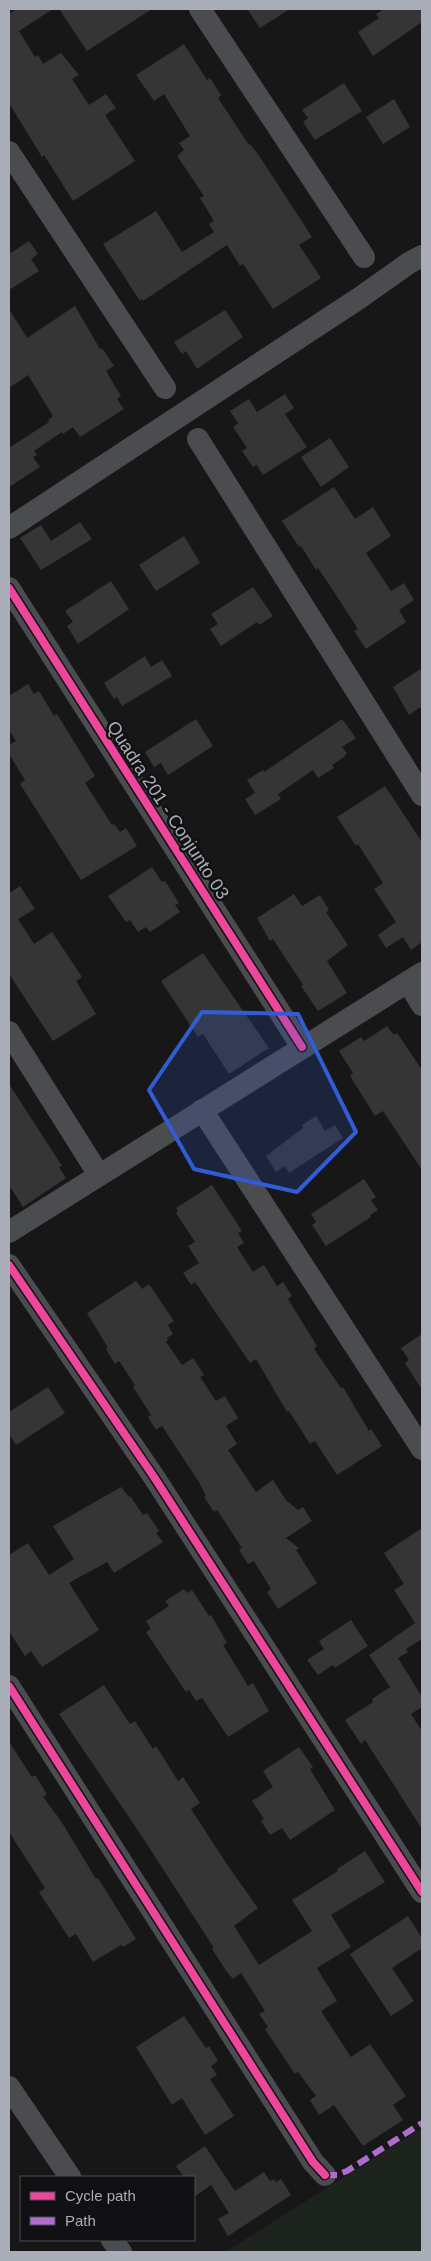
<svg xmlns="http://www.w3.org/2000/svg" width="431" height="2261" font-family="Helvetica,sans-serif">
  <style>
    .green { fill: #1d241e }
    .building { fill: #353536 }
    .lines { fill: none; stroke-linecap: round; stroke-linejoin: round }
    .minor { stroke: #4b4c50; stroke-width: 22 }
    .quiet { stroke: #b06ccc; stroke-width: 6; stroke-dasharray: 12 6; stroke-linecap: butt }
    .cycleway-casing { stroke: #111113; stroke-width: 11 }
    .cycleway { stroke: #ed469a; stroke-width: 8 }
    .marked { fill: #325cd3; fill-opacity: 0.2; stroke: #325cd3; stroke-width: 4; stroke-linejoin: round }
    .labels { text-anchor: middle; dominant-baseline: central; stroke-width: 5; stroke-linejoin: round; paint-order: stroke }
    .street-label { font-size: 18px; fill: #a8adb8; stroke: #111113 }
  </style>
  <rect width="100%" height="100%" fill="#171717"/>
  <path class="green" d="M422 2128V2252H225Z"/>
  <g class="building">
    <path d="M17 9H53L19 31 35 57 38 55 43 64 61 53 79 75 72 79 89 105 106 94 116 108 105 115 135 161 73 201 44 155 42 157 9 103V14Z"/>
    <path d="M59 9H152L87 51Z"/>
    <path d="M247 9H290L260 28Z"/>
    <path d="M384 9H422V22L373 56 358 32 379 18 376 14Z"/>
    <path d="M184 44 207 80 210 78 221 95 218 98 249 145 250 144 258 154 312 237 299 245 321 278 273 309 243 264 240 266 227 245 143 301 142 299 140 301 103 244 156 211 182 252 214 232 209 224 214 221 200 198 204 196 177 156 184 150 179 143 190 136 164 94 154 101 136 75Z"/>
    <path d="M344 83 362 111 315 140 303 122 308 118 302 110Z"/>
    <path d="M394 99 410 127 383 144 366 117Z"/>
    <path d="M29 241 38 254 31 259 39 271 9 290V254Z"/>
    <path d="M75 306 100 349 102 348 114 366 106 371 121 396 117 399 124 409 80 437 73 427 63 434 62 432 34 451 37 455 33 457 40 467 9 487V448L49 422 48 420 53 416 28 375 9 388V309L27 338Z"/>
    <path d="M225 310 243 337 197 369 186 351 182 354 174 342Z"/>
    <path d="M285 394 294 408 285 414 307 447 263 475 257 465 253 467 242 451 247 448 233 427 238 423 230 411 249 399 257 412Z"/>
    <path d="M330 438 349 467 321 487 301 457Z"/>
    <path d="M334 487 355 519 373 507 391 536 366 553 391 591 404 583 414 600 399 610 406 622 366 649 354 631 358 629 338 598 318 568 316 570 301 546 299 547 282 521Z"/>
    <path d="M80 522 92 539 41 570 20 538 41 525 51 541Z"/>
    <path d="M184 536 200 563 156 591 139 565Z"/>
    <path d="M111 581 129 609 78 644 67 626 73 622 65 611Z"/>
    <path d="M253 587 273 616 259 625 257 622 221 646 210 629 218 624 211 614Z"/>
    <path d="M145 656 151 667 162 660 172 676 122 706 117 697 114 699 104 683Z"/>
    <path d="M422 668V706L409 715 393 687Z"/>
    <path d="M28 684 34 694 39 691 54 716 57 714 95 776 85 783 112 825 114 824 120 832 126 828 137 846 81 880 20 784 25 780 9 754V745L16 741 9 730V696Z"/>
    <path d="M196 719 213 746 168 775 161 763 154 767 145 752Z"/>
    <path d="M342 719 356 738 342 747 347 753 344 757 332 765 334 768 318 778 313 770 278 794 281 799 255 815 245 799 255 793 247 780 263 770 264 772Z"/>
    <path d="M385 786 422 842V942L411 950 403 937 386 948 378 935 396 922 374 889 383 883 358 844 356 846 337 817Z"/>
    <path d="M152 867 162 882 165 881 179 903 175 905 180 912 150 932 146 927 138 932 130 920 126 922 108 896Z"/>
    <path d="M20 886 35 909 18 919 34 944 52 932 82 977 76 981 96 1014 53 1041 9 974V893Z"/>
    <path d="M294 894 302 906 320 895 329 910 326 912 348 945 327 961 347 993 318 1011 301 986 303 985 273 939 270 941 257 918Z"/>
    <path d="M203 953 269 1048 229 1074 203 1034 198 1037 161 981Z"/>
    <path d="M387 1026 394 1035 397 1033 422 1070V1170L383 1111 375 1116 350 1076 353 1073 339 1051 361 1037 364 1041Z"/>
    <path d="M9 1084 62 1166 59 1167 66 1178 23 1207 9 1185Z"/>
    <path d="M316 1116 325 1131 335 1125 343 1138 289 1173 285 1166 276 1172 266 1156 303 1128 302 1125Z"/>
    <path d="M364 1179 376 1197 371 1200 378 1210 370 1215 371 1217 326 1246 312 1225 316 1222 311 1214Z"/>
    <path d="M212 1185 242 1231 238 1233 244 1243 237 1247 253 1272 264 1265 277 1286 283 1282 292 1296 288 1299 317 1346 314 1349 341 1388 343 1387 369 1431 371 1429 382 1446 337 1475 315 1441 310 1444 289 1411 287 1412 256 1359 250 1363 195 1282 191 1285 183 1273 199 1263 188 1246 195 1242 176 1213 178 1211 176 1208Z"/>
    <path d="M136 1281 142 1289 149 1284 174 1321 168 1325 173 1334 167 1338 168 1340 166 1342 182 1365 193 1358 204 1375 200 1377 216 1401 225 1396 238 1418 226 1426 237 1444 228 1450 256 1492 273 1480 286 1500 298 1510 303 1507 312 1521 286 1538 299 1548 296 1550 317 1583 278 1609 267 1592 271 1589 254 1561 248 1564 239 1550 242 1548 217 1510 214 1512 204 1497 206 1496 199 1482 162 1426 156 1430 148 1417 151 1415 133 1387 135 1385 119 1361 115 1364 106 1349 108 1348 87 1313Z"/>
    <path d="M422 1334V1390L405 1363 409 1360 401 1348Z"/>
    <path d="M48 1387 65 1413 16 1445 9 1434V1412Z"/>
    <path d="M121 1487 129 1497 130 1496 143 1515 147 1513 159 1531 156 1533 163 1542 114 1573 107 1562 69 1583 99 1630 42 1667 31 1651 25 1656 9 1631V1555L28 1543 49 1575 74 1559 53 1526Z"/>
    <path d="M422 1528V1639L406 1649 408 1652 398 1658 422 1697V1707L411 1714 422 1731V1829L365 1740 361 1744 345 1720 373 1702 372 1699 390 1687 369 1655 415 1623 394 1590 404 1584 384 1553Z"/>
    <path d="M184 1589 187 1593 192 1590 209 1616 211 1615 227 1643 223 1645 248 1686 253 1683 269 1711 228 1737 202 1698 196 1701 189 1690 186 1692 146 1632 151 1629 146 1621 169 1606 165 1601Z"/>
    <path d="M351 1620 368 1646 335 1668 333 1665 318 1675 307 1660 324 1649 319 1641Z"/>
    <path d="M104 1685 130 1724 135 1721 153 1749 156 1746 178 1781 183 1777 200 1803 191 1809 228 1866 258 1908 234 1926 259 1965 312 1931 292 1900 338 1871 337 1869 365 1851 385 1882 331 1915 351 1947 317 1968 337 2001 321 2011 351 2057 370 2044 406 2096 393 2105 403 2120 363 2146 334 2105 319 2115 310 2100 316 2096 298 2072 295 2074 265 2029 268 2027 259 2014 265 2011 241 1973 233 1979 227 1972 212 1949 214 1948 141 1835 59 1714Z"/>
    <path d="M9 1742 32 1777 35 1775 47 1794 43 1797 61 1821 96 1879 98 1878 136 1939 123 1947 121 1945 93 1962 76 1934 69 1938 39 1892 45 1888 9 1832Z"/>
    <path d="M299 1747 313 1767 310 1769 335 1810 290 1840 282 1828 270 1835 261 1821 264 1819 252 1801 273 1787 263 1771Z"/>
    <path d="M408 1916 422 1938V1948L392 1968 414 2001 391 2016 350 1954Z"/>
    <path d="M184 2016 206 2048 209 2046 218 2061 211 2066 217 2075 210 2079 234 2116 205 2135 182 2098 172 2105 136 2047Z"/>
    <path d="M205 2146 235 2191 264 2172 270 2181 274 2179 276 2182 281 2179 291 2195 228 2236 218 2219 229 2213 211 2185 194 2197V2177H184L176 2166Z"/>
  </g>
  <g class="lines">
    <g class="minor">
      <path d="M200 9 364 257"/>
      <path d="M9 152 165 388"/>
      <path d="M198 439 422 795"/>
      <path d="M9 528 358 299 409 263 422 256"/>
      <path d="M9 588 302 1047"/>
      <path d="M408 982 422 1005"/>
      <path d="M9 1032 99 1175"/>
      <path d="M202 1110 422 1449"/>
      <path d="M9 1232 422 973"/>
      <path d="M9 1265 154 1477 422 1892"/>
      <path d="M9 1686 313 2162 325 2175"/>
      <path d="M9 2087 70 2177"/>
      <path d="M112 2240 121 2252"/>
    </g>
    <path class="quiet" d="M325 2175H337L347 2171 422 2123"/>
    <g class="cycleway-casing">
      <g id="cycleway">
        <path d="M9 588 302 1047"/>
        <path d="M9 1265 154 1477 422 1892"/>
        <path d="M9 1686 313 2162 325 2175"/>
      </g>
    </g>
    <use href="#cycleway" class="cycleway"/>
  </g>
  <path class="marked" d="M202 1012 298 1014 356 1132 297 1192 194 1169 149 1090Z"/>
  <g class="labels">
    <g class="street-label">
      <text transform="translate(168 810) rotate(57)">Quadra 201 - Conjunto 03</text>
    </g>
  </g>
  <rect width="431" height="2261" fill="none" stroke="#a8adb8" stroke-width="20"/>
  <rect x="20" y="2176" width="175" height="65" fill="#111113" stroke="#4d4f55"/>
  <rect x="30" y="2192" width="25" height="8" fill="#ed469a" stroke="#4d4f55"/>
  <text x="65" y="2201" font-size="15" fill="#a8adb8">Cycle path</text>
  <rect x="30" y="2217" width="25" height="8" fill="#b06ccc" stroke="#4d4f55"/>
  <text x="65" y="2226" font-size="15" fill="#a8adb8">Path</text>
</svg>
